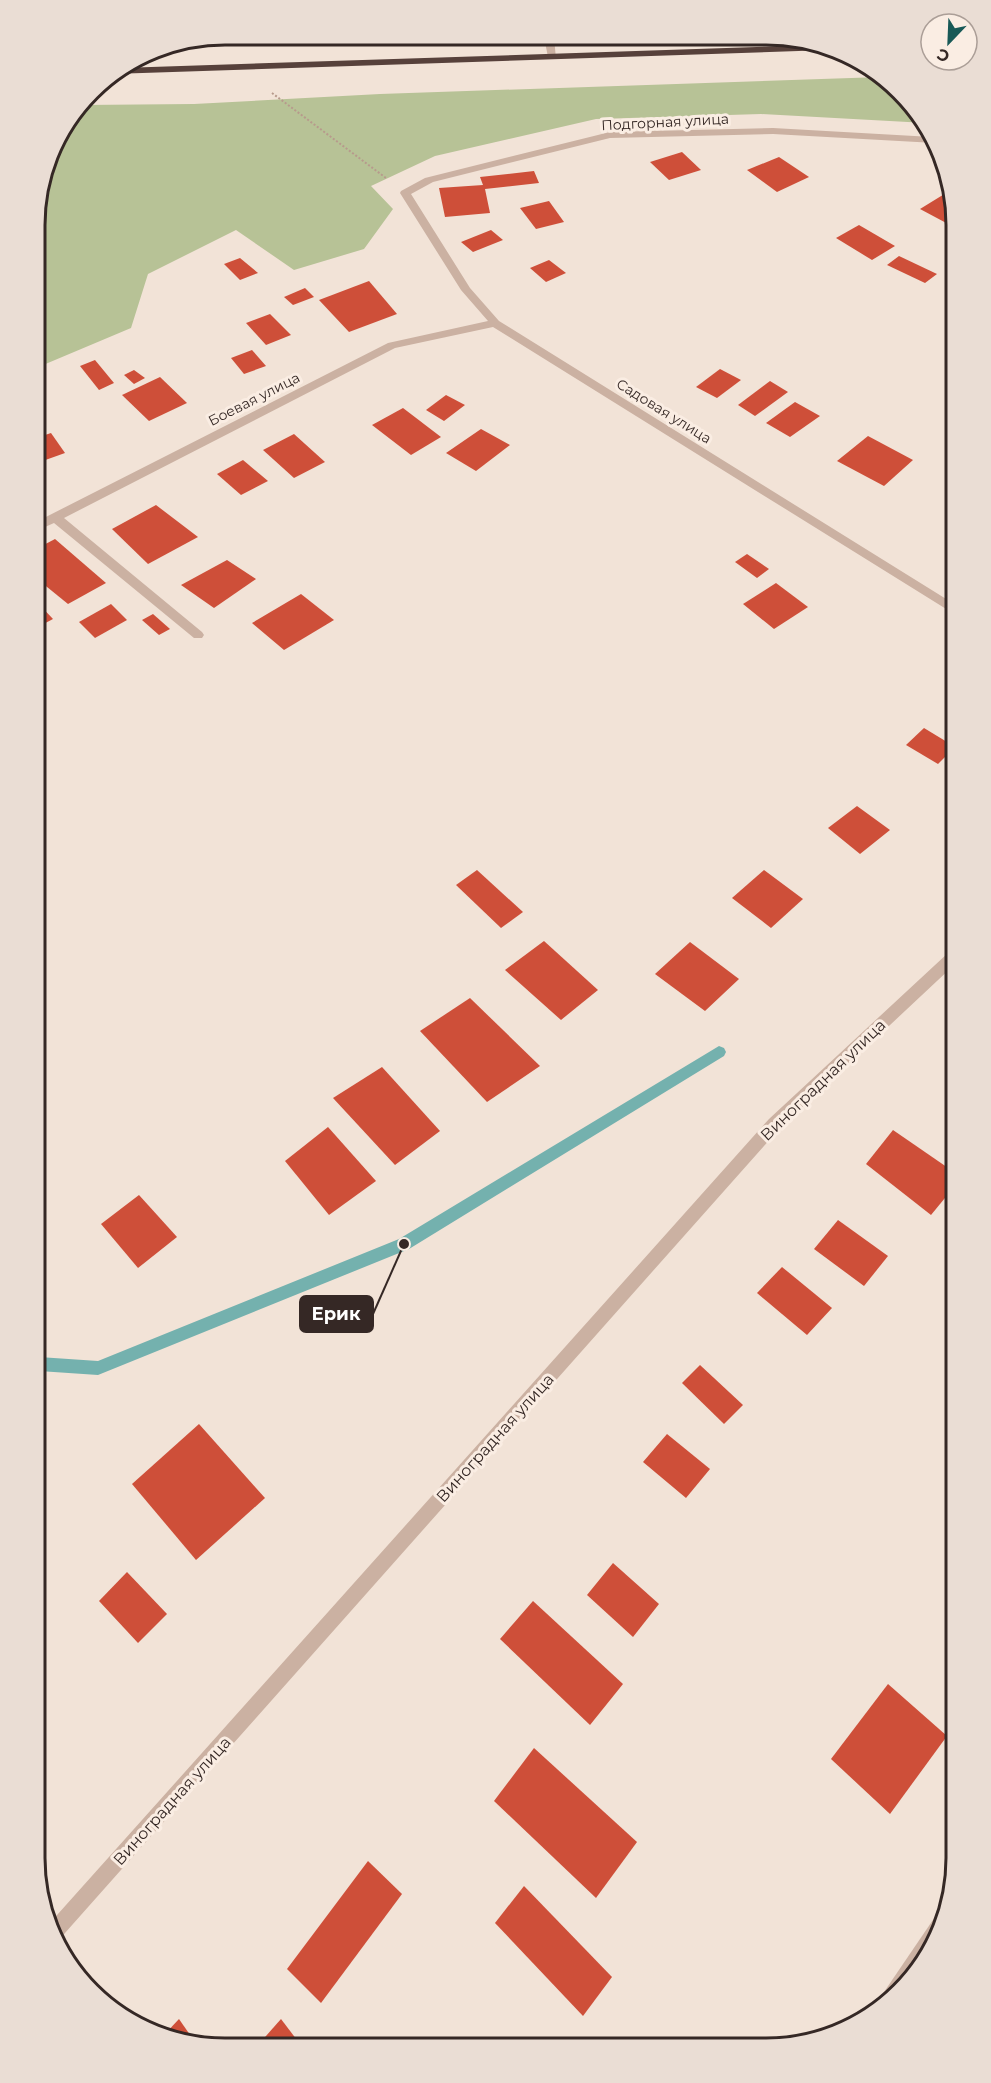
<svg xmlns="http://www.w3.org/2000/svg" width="991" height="2083" font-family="Montserrat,sans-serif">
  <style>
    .green { fill: #b7c296 }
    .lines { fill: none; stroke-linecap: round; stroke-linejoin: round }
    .stream { fill: #74b1ae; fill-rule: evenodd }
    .building { fill: #ce4f39 }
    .path { stroke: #b79a8c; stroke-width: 2; stroke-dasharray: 2 2; stroke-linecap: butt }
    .minor { fill: #cbb1a2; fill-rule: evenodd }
    .highway { fill: #57413b; fill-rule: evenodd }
    .labels { text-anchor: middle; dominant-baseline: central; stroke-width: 6; stroke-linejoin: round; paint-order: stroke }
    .far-street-label { font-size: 14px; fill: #352825; stroke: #faede3 }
    .street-label { font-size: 16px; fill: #352825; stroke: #faede3 }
    .rim { fill: none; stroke: #352825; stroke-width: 3 }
    .leader { fill: none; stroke: #352825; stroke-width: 2 }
    .callout-dot { fill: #352825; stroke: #faede3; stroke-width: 2 }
    .callout { fill: #352825; stroke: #352825; stroke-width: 2 }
    .callout-label { font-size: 18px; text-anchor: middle; font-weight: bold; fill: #fff }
  </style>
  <rect width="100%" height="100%" fill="#f2e3d7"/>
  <path class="green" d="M881 77 892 82 926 123 761 114 596 119 435 156 371 186 393 209 364 249 294 270 236 230 148 274 131 328 36 368 35 212 54 141 82 105 194 104 380 94Z"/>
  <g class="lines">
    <path class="stream" d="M719 1046 724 1048 726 1052 724 1056 409 1249 98 1375 39 1371V1357L98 1361 399 1239Z"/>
  </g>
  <g class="building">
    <path d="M682 152 701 170 669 180 650 162Z"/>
    <path d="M779 157 809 177 777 192 747 170Z"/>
    <path d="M534 171 539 183 485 189 490 213 445 217 439 188 483 185 480 177Z"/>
    <path d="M946 193 950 195V225L920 209Z"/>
    <path d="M549 201 564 222 536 229 520 208Z"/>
    <path d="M859 225 895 246 872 260 836 238Z"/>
    <path d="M491 230 503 240 473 252 461 242Z"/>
    <path d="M899 256 937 274 925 283 887 265Z"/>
    <path d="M240 258 258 273 240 280 224 264Z"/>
    <path d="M549 260 566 273 546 282 530 268Z"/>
    <path d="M369 281 397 314 349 332 319 300Z"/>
    <path d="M305 288 314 297 293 305 284 297Z"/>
    <path d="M270 314 291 335 266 345 246 323Z"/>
    <path d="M252 350 266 366 244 374 231 358Z"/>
    <path d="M95 360 114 383 99 390 80 366Z"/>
    <path d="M720 369 741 380 717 398 696 387Z"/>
    <path d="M134 370 145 378 134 384 124 375Z"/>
    <path d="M160 377 187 403 149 421 122 395Z"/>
    <path d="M770 381 788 392 755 416 738 405Z"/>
    <path d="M446 395 465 405 444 421 426 410Z"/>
    <path d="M795 402 820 416 790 437 766 423Z"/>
    <path d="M403 408 441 437 411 455 372 425Z"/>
    <path d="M481 429 510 445 476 471 446 453Z"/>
    <path d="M51 433 65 453 37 463 36 438Z"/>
    <path d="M294 434 325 462 294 478 263 450Z"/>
    <path d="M868 436 913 460 884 486 837 461Z"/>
    <path d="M243 460 268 481 241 495 217 474Z"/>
    <path d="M156 505 198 537 148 564 112 529Z"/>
    <path d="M55 539 106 583 68 604 36 578V549Z"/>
    <path d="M747 554 769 569 757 578 735 562Z"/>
    <path d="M227 560 256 579 214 608 181 585Z"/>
    <path d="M776 583 808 607 774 629 743 604Z"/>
    <path d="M301 594 334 620 284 650 252 623Z"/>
    <path d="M36 601 53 619 36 628Z"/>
    <path d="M111 604 127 620 95 638 79 622Z"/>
    <path d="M153 614 170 629 159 635 142 620Z"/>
    <path d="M924 728 952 745V750L938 764 906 745Z"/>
    <path d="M857 806 890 830 860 854 828 828Z"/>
    <path d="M477 870 523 912 501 928 456 885Z"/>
    <path d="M764 870 803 899 771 928 732 898Z"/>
    <path d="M544 941 598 990 561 1020 505 970Z"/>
    <path d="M690 942 739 979 705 1011 655 974Z"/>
    <path d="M470 998 540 1066 487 1102 420 1031Z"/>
    <path d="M382 1067 440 1131 395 1165 333 1098Z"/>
    <path d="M328 1127 376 1181 329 1215 285 1161Z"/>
    <path d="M893 1130 954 1172V1187L931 1215 866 1164Z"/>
    <path d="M139 1195 177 1237 138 1268 101 1224Z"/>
    <path d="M838 1220 888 1256 864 1286 814 1249Z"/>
    <path d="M782 1267 832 1308 807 1335 757 1293Z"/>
    <path d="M700 1365 743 1405 724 1424 682 1383Z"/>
    <path d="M199 1424 265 1498 196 1560 132 1484Z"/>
    <path d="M667 1434 710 1469 686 1498 643 1462Z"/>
    <path d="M613 1563 659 1604 633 1637 587 1595Z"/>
    <path d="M127 1572 167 1614 138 1643 99 1601Z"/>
    <path d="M533 1601 623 1684 590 1725 500 1639Z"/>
    <path d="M888 1684 947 1736 890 1814 831 1759Z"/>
    <path d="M534 1748 637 1842 596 1898 494 1801Z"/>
    <path d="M368 1861 402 1894 321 2003 287 1969Z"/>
    <path d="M524 1886 612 1977 583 2016 495 1923Z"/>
    <path d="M179 2019 197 2045H188L165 2034Z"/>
    <path d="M281 2019 300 2044 258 2045Z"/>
  </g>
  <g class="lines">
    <path class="path" d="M272 93 386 178"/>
    <g class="minor">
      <path d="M544 37H554L556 59 548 57Z"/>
      <path d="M773 128 932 137 935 143 773 134 610 138 433 182 411 194 470 288 499 321 951 602V612L493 327 395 348 64 518 202 632 204 635 202 638H194L54 523 36 531V522L388 343 488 321 461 290 400 193 401 191 425 178 610 132Z"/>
      <path d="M953 951V966L779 1129 57 1942 49 1924 769 1119 948 953Z"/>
      <path d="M944 1911 946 1912 942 1930 909 1983 884 2006 881 1999 884 1992 937 1914Z"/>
    </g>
    <path class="highway" d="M817 45 828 50 112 74 121 68Z"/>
  </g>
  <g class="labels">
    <g class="far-street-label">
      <text transform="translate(665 122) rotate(-3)">Подгорная улица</text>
      <text transform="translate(254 399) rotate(-27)">Боевая улица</text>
      <text transform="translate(664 411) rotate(32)">Садовая улица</text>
    </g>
    <g class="street-label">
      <text transform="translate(823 1080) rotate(-44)">Виноградная улица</text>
      <text transform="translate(495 1438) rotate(-48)">Виноградная улица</text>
      <text transform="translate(172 1801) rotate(-48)">Виноградная улица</text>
    </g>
  </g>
  <path d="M0 0H991V2083H0ZM225 45H766A180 180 0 0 1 946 225V1858A180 180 0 0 1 766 2038H225A180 180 0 0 1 45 1858V225A180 180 0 0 1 225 45Z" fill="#eaddd4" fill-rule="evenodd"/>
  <path class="rim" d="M225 45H766A180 180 0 0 1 946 225V1858A180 180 0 0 1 766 2038H225A180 180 0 0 1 45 1858V225A180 180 0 0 1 225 45Z"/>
  <path class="leader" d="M404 1244L373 1314"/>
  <circle class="callout-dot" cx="404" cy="1244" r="6"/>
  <rect class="callout" x="300" y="1296" width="73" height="36" rx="6"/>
  <g class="callout-label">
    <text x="336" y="1320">Ерик</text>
  </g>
  <g transform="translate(949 42) rotate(203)"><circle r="28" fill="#faede3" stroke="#ab9e97" stroke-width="1.5"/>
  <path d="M0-4.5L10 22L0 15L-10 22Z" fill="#185957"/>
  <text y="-9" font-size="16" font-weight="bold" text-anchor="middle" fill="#352825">С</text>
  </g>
</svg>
